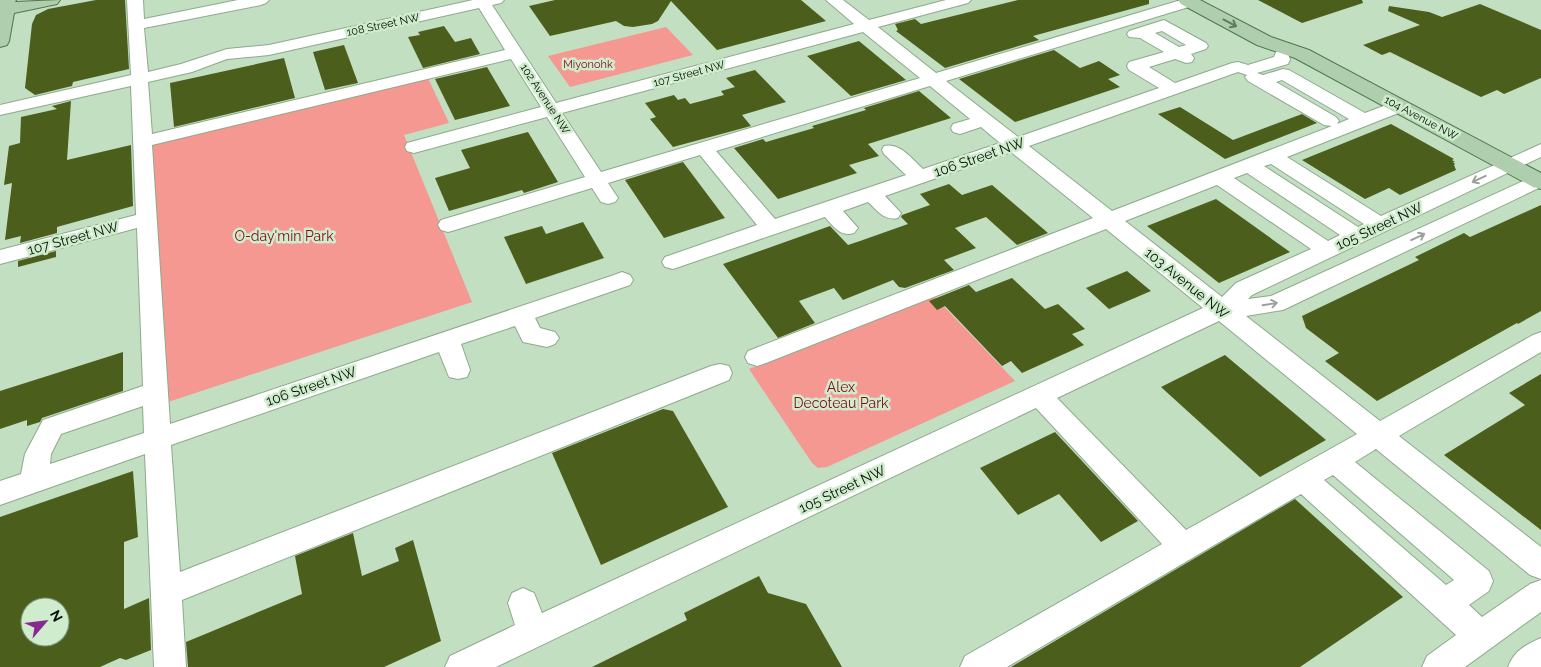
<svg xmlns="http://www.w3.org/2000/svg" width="1541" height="667" font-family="Raleway,sans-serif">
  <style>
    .green { fill: #f69892 }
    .building { fill: #4b5e1b; fill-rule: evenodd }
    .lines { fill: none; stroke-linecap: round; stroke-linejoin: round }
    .minor-casing { stroke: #8ea98c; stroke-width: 2 }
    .major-casing { stroke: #50764f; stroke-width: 2 }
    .minor { fill: #fff; fill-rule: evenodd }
    .major { fill: #aecead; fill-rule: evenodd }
    .oneway { stroke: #637962 }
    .oneway2 { stroke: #9ca09c }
    .labels { text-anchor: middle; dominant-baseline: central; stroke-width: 5; stroke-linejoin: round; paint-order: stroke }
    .far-street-label { font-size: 11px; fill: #071107; stroke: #cfeccd }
    .far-park-label { font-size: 11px; fill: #820918; stroke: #cfeccd }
    .street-label { font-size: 14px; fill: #071107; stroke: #cfeccd }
    .park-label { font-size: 14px; fill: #820918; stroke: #cfeccd }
  </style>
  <rect width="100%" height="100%" fill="#c2dfc1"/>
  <g class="green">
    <path d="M666 27 693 55 570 87 548 56Z"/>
    <path d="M427 76 449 123 404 135 472 302 165 403 150 143Z"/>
    <path d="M933 295 1015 381 827 467 818 468 812 463 749 369Z"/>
  </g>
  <g class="building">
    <path d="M96 0H125L129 69 73 82 72 86 35 95 25 88 32 24 36 15 48 9Z"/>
    <path d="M555 0H801L826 21 717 50 671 1 658 21 652 24 633 27 624 26 616 21 550 36 529 6Z"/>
    <path d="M1018 0H1149V4L1033 36 1039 40 945 68 896 31 898 30 895 24 915 19 921 24Z"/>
    <path d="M1258 0H1362L1363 3 1302 23Z"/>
    <path d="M1480 4 1541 30V78L1504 94 1497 90 1481 97 1390 52 1382 55 1363 45 1420 25 1388 11 1389 6 1429 12 1442 17Z"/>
    <path d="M444 26 455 42 471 38 480 54 423 68 408 37 420 35 418 32Z"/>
    <path d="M859 41 906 80 851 96 807 56Z"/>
    <path d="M344 45 358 83 325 90 313 52Z"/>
    <path d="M1054 50 1080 68 1099 61 1120 75 1108 79 1120 87 1015 122 959 79Z"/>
    <path d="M284 58 295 98 174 127 170 83Z"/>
    <path d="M487 67 510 106 455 120 435 79Z"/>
    <path d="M755 70 786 102 742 115 751 126 673 147 650 119 656 117 645 103 674 95 678 100 685 98 690 104 724 95 721 91 735 87 726 78Z"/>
    <path d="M919 91 951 118 868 144 879 156 849 165 857 173 778 199 734 148 763 139 766 142 814 128 812 126 866 110 864 108Z"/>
    <path d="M71 101 67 160 131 145 133 206 57 227V233L20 243 21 236 5 240 12 183 4 185 9 146 20 143 21 117 57 109 52 106Z"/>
    <path d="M1180 107 1233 140 1302 114 1317 123 1225 159 1158 114Z"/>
    <path d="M1391 124 1454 159 1452 160 1455 162H1453L1455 164 1454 165 1456 170 1400 195 1389 188 1365 199 1302 160Z"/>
    <path d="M528 132 558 182 524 193 522 190 449 211 435 178 470 168 461 150Z"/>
    <path d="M683 162 725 218 664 238 625 180Z"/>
    <path d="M949 184 962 195 992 185 1048 233 1017 245 986 217 955 228 976 248 944 260 954 270 905 288 899 287 893 280 843 300 834 288 799 301 815 323 778 338 723 264 830 226 848 245 860 241 908 224 901 217 902 215 930 205 920 194Z"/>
    <path d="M1216 199 1290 252 1219 283 1147 226Z"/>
    <path d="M1541 205V311L1518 324 1517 323 1377 401 1325 361 1339 353 1306 328 1302 316 1419 260 1415 257 1464 233 1470 237Z"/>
    <path d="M583 222 604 258 526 284 504 237 542 226 546 234Z"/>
    <path d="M56 251V257L18 267V261Z"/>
    <path d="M1127 271 1151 291 1109 309 1086 288Z"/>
    <path d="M1012 278 1045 309 1058 304 1085 329 1072 334 1084 345 1022 373 1011 361 1002 366 945 306 937 310 929 301 969 285 976 292Z"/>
    <path d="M123 352V391L42 418 40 422 27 426V420L0 429V391Z"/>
    <path d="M1225 355 1326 440 1260 477 1161 387Z"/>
    <path d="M1541 374V530L1444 455 1525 405 1509 393Z"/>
    <path d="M663 409 673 411 728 507 601 565 552 453Z"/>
    <path d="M1055 432 1138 521 1101 542 1059 494 1018 515 980 468Z"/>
    <path d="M133 471 138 537 124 542V609L149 598 151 650 126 660 120 658 100 667H0V517ZM30 607H60V637H30Z"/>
    <path d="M1295 499 1403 597 1300 667H1011Z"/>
    <path d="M353 533 362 576 399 561 395 548 413 540 441 641 384 667H188L186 642 302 594 295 556Z"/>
    <path d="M759 576 768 593 806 604 842 667H592L687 620 684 613Z"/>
  </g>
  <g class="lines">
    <g class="minor-casing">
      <g id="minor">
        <path d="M127 0H143L144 19 238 0H269L266 3 261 5 144 28 148 72 181 64 227 49 269 45 473 0H504L501 3 492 5 556 103 854 24 826 0H843L869 20 946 0H971L968 3 878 27 936 73 1181 0H1196L1198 2 1195 5 946 81 1018 137 1159 88 1129 70 1127 66 1129 62 1164 52 1140 38 1129 37 1127 34 1129 31 1164 20 1206 43 1208 46 1206 49 1191 54 1194 58 1192 62 1186 63 1175 59 1149 67 1175 83 1232 63 1238 62 1248 65 1274 57 1276 52H1288L1290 60 1288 64 1257 73 1263 75 1283 69 1289 70 1365 113 1394 102 1400 101 1406 102 1409 106 1406 110 1287 157 1381 216 1541 144V157L1252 295 1248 299 1271 296 1541 173V187L1283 310 1246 316 1380 421 1533 335 1541 332V352L1399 436 1541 547V579L1530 575 1376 449 1355 462 1489 571 1493 581 1489 591 1469 605 1482 617 1530 584 1541 580V612L1465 667H1422L1427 656 1456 635 1301 494 1007 667H960L965 656 1162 544 1036 408 496 667H445L450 656 515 625 508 603 512 593 523 588 534 593 542 613 1203 308 1106 229 766 363 757 366 748 363 745 357 748 351 1093 218 1011 152 885 196 901 213 898 218C884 221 878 211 868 202L843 211 858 228 854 233C840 237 834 227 825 217L673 269 665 267 662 262 665 257 757 225 700 155 608 183 618 198 615 202 608 204 601 202 592 188 455 230 448 232 441 230 438 225 441 220 585 177 547 117 414 153 407 151 405 147 407 143 541 107 511 59 152 145 170 424 614 275 622 272 630 275 633 280 630 285 535 318 540 328 555 332 559 338 555 344 547 347 523 342 515 326 461 344 470 370 467 377 458 379 449 377 439 352 171 445 180 572 711 366 720 364 729 366 732 373 729 380 182 600 186 667H154L145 454 0 505V481L21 474 25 454 43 420 143 386 137 228 0 264V250L136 215 131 86 0 115V105L131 75ZM479 8 505 50 152 134 148 82 192 72 227 59 269 55ZM1162 31 1186 45 1179 47 1155 33ZM863 32 920 78 601 172 562 113ZM1238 72 1247 75 1245 77 1248 81 1324 125 1332 126 1112 211 1029 146ZM1282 80 1349 119 1337 124 1339 121 1336 117 1276 82ZM930 86 970 119 953 124 951 128 953 132 960 134 981 127 1000 143 923 169C912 159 900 142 884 146L882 150 884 154 906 175 775 219 716 151ZM1271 164 1364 224 1358 227 1264 166ZM1247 173 1340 235 1328 241 1234 178ZM1217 185 1311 249 1236 283 1222 297 1125 221ZM1219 321 1357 434 1186 530 1057 398ZM143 406 144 433 50 464 51 454 61 434ZM1333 475 1454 580 1446 585 1324 480Z"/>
        <path d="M1541 638V667H1508C1514 651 1525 645 1541 638Z"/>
      </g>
    </g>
    <g class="major-casing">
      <g id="major">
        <path d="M0 0H16L15 2 60 0 57 4 14 13 9 41 7 45 0 47Z"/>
        <path d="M1178 0H1200L1271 37 1309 50 1541 173V189L1533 187 1295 58 1257 45 1181 4Z"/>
      </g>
    </g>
    <use href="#minor" class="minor"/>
    <use href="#major" class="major"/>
  </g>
  <defs><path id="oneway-shaft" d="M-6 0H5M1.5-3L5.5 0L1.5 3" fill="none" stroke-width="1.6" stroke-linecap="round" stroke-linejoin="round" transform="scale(1.25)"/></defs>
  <use class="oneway" href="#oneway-shaft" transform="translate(1230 23) rotate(28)"/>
  <g class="oneway2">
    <use href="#oneway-shaft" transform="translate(1479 179) rotate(155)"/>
    <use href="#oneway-shaft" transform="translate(1418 237) rotate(-25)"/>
    <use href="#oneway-shaft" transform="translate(1270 304) rotate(-10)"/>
  </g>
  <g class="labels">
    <g class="far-street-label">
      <text transform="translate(383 25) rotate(-12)">108 Street NW</text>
      <text transform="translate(689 74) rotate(-15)">107 Street NW</text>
      <text transform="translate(545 99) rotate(57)">102 Avenue NW</text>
      <text transform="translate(1421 118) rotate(28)">104 Avenue NW</text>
    </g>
    <g class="far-park-label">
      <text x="588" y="64">Miyonohk</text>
    </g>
    <g class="street-label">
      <text transform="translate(979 157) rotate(-19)">106 Street NW</text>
      <text transform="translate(1379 226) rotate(-25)">105 Street NW</text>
      <text transform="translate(73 238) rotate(-15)">107 Street NW</text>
      <text transform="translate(1187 283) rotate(39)">103 Avenue NW</text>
      <text transform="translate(311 386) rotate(-19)">106 Street NW</text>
      <text transform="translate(842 489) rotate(-25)">105 Street NW</text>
    </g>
    <g class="park-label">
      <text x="284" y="236">O-day'min Park</text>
      <text x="841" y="387">Alex<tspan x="841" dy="16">Decoteau Park</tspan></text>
    </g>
  </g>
  <g transform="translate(45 622) rotate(62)"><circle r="24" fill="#cfeccd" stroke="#7f947e"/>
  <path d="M0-4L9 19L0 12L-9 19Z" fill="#882892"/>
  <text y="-8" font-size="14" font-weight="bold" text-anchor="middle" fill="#071107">N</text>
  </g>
</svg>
